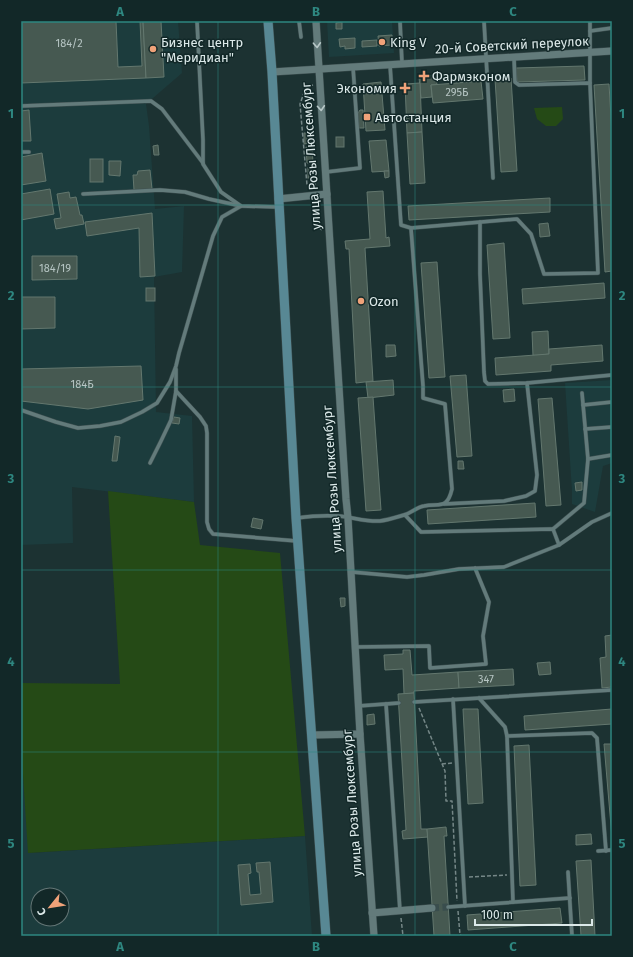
<svg xmlns="http://www.w3.org/2000/svg" width="633" height="957" font-family="'Fira Sans',sans-serif">
  <style>
    .built { fill: #1c3c3d; fill-rule: evenodd }
    .green { fill: #254a16 }
    .building { fill: #465951; stroke: #63776e }
    .lines { fill: none; stroke-linecap: round; stroke-linejoin: round }
    .minor-tunnel { stroke: #394d4d; stroke-width: 7; stroke-dasharray: 7 3.5; stroke-linecap: butt }
    .service-casing { stroke: #3d4f50; stroke-width: 4.5 }
    .minor-casing { stroke: #3d4f50; stroke-width: 8 }
    .secondary-casing { stroke: #3d4f50; stroke-width: 10 }
    .path { stroke: #758787; stroke-width: 1.5; stroke-dasharray: 4 2; stroke-linecap: butt }
    .service { stroke: #637b7b; stroke-width: 3.5 }
    .minor { stroke: #637b7b; stroke-width: 7 }
    .secondary { stroke: #588894; stroke-width: 9 }
    .oneway { stroke: #b8c8c8 }
    .grid { fill: none; stroke: #2e8780; stroke-width: 1; stroke-opacity: 0.55 }
    .poi-dot { fill: #f0a279; stroke: #122828; stroke-width: 1.5 }
    .labels { text-anchor: middle; dominant-baseline: central; stroke-width: 3; stroke-linejoin: round; paint-order: stroke }
    .number-label { font-size: 11px; fill: #b6c5c3 }
    .poi-label { font-size: 13px; fill: #dce9e9; stroke: #122828; text-anchor: start }
    .street-label { font-size: 13px; fill: #dce9e9; stroke: #122828 }
    .neatline { fill: none; stroke: #2e8780; stroke-width: 1.5 }
    .grid-label { font-size: 13px; text-anchor: middle; font-weight: bold; fill: #2e8780 }
  </style>
  <rect width="100%" height="100%" fill="#1c3232"/>
  <g class="built">
    <path d="M21 21H178L182 73 146 104 149 126 155 209 184 206 182 272 154 277 156 412 192 416 194 502 72 487 73 543 21 545Z"/>
    <path d="M327 21H392L394 53 329 57Z"/>
    <path d="M612 380V463L603 466 595 512 572 504V491L565 383Z"/>
    <path d="M21 743 29 853 305 836 312 936H21ZM38 895H62V919H38Z"/>
  </g>
  <g class="green">
    <path d="M562 107 563 119 556 126H546L537 119 534 108Z"/>
    <path d="M108 491 194 502 200 545 280 553 305 836 28 853 21 743V683L120 684Z"/>
  </g>
  <g class="building">
    <path d="M21 21H116L118 67 142 66 140 21H143L146 78 21 83Z"/>
    <path d="M143 21H161L164 77 146 78Z"/>
    <path d="M342 22V29H336V23Z"/>
    <path d="M392 35V45L379 46 378 36Z"/>
    <path d="M355 38V48L345 49V46L340 47 339 39Z"/>
    <path d="M377 40V46L362 47V41Z"/>
    <path d="M584 66 585 80 517 82 516 68Z"/>
    <path d="M436 75 437 85H431L432 97 421 98 419 77Z"/>
    <path d="M511 78 517 171 501 172 495 79Z"/>
    <path d="M481 81 483 99 433 103 431 85Z"/>
    <path d="M381 82 385 130 366 131 363 84Z"/>
    <path d="M420 83 422 132 407 133 405 84Z"/>
    <path d="M609 84 612 135V271L605 272 594 85Z"/>
    <path d="M29 110 31 141H21V111Z"/>
    <path d="M360 110H363L364 128H359L358 113Z"/>
    <path d="M422 132 425 183 410 184 407 133Z"/>
    <path d="M304 133H310V143L304 144Z"/>
    <rect x="336" y="137" width="8" height="10"/>
    <path d="M386 140 389 171 372 172 369 141Z"/>
    <path d="M158 145 159 155H154L153 146Z"/>
    <path d="M306 147H312L313 163H307Z"/>
    <path d="M42 153 46 181 21 185V157Z"/>
    <rect x="90" y="159" width="13" height="23"/>
    <path d="M109 161H121L120 176 109 175Z"/>
    <rect x="308" y="168" width="6" height="10"/>
    <path d="M150 170 152 189 134 190 133 175H137L138 171Z"/>
    <path d="M384 171H389V177L385 178Z"/>
    <path d="M50 189 54 214 21 220V194Z"/>
    <path d="M383 191 386 238 389 237 390 246 365 248 373 381 356 383 349 249H346L345 241 370 239 367 192Z"/>
    <path d="M69 192 70 198 76 197 80 215H82L84 224 56 229 54 219 61 218 57 194Z"/>
    <path d="M550 198V212L409 220 408 206Z"/>
    <path d="M152 213 155 276 140 277 139 228 87 236 85 222Z"/>
    <path d="M548 223 550 236 540 237 539 224Z"/>
    <path d="M504 243 510 338 493 339 487 245Z"/>
    <path d="M32 256H77V279L32 280Z"/>
    <path d="M437 262 445 377 429 378 421 263Z"/>
    <path d="M604 283 605 298 523 304 522 289Z"/>
    <rect x="146" y="288" width="9" height="13"/>
    <path d="M21 297H55V328L21 329Z"/>
    <path d="M548 331 549 354 533 356 532 332Z"/>
    <path d="M386 345H395L396 356 386 357Z"/>
    <path d="M602 345 603 361 551 365V371L496 375 495 358 549 354V349Z"/>
    <path d="M141 366 143 400 88 409 21 401V369Z"/>
    <path d="M466 375 472 456 457 457 450 376Z"/>
    <path d="M393 380 394 395 368 398 366 382Z"/>
    <path d="M514 389 515 401 504 402 503 390Z"/>
    <path d="M373 397 381 510 366 511 358 398Z"/>
    <path d="M552 398 561 505 546 506 538 399Z"/>
    <path d="M174 417 180 418 179 424 172 423Z"/>
    <path d="M115 436 120 437 117 461H112Z"/>
    <path d="M458 461H463L464 469H458Z"/>
    <path d="M582 482V490L576 491 575 483Z"/>
    <path d="M535 503 536 517 428 524 427 510Z"/>
    <path d="M253 518 263 520 261 529 251 527Z"/>
    <path d="M340 598H345V606L341 607Z"/>
    <path d="M612 635V687L602 688 600 658 606 657 605 636Z"/>
    <path d="M403 650H410L412 675 458 672 459 688 414 691V693L404 694 403 669 385 670 384 655 403 654Z"/>
    <path d="M550 662 551 674 539 675 537 663Z"/>
    <path d="M513 669 514 685 459 688 458 672Z"/>
    <path d="M414 693 421 829H427L428 837 403 839 402 831 406 830 398 694Z"/>
    <path d="M463 709H478L483 803 468 804Z"/>
    <path d="M612 709V724L525 730 524 716Z"/>
    <path d="M374 714 375 724 367 725V715Z"/>
    <path d="M604 744H612V838Z"/>
    <path d="M529 745 536 885 520 886 514 746Z"/>
    <path d="M446 827 447 836H444L450 936H434L427 829Z"/>
    <path d="M591 834 592 844 576 845V835Z"/>
    <path d="M591 860 595 936H581L576 861Z"/>
    <path d="M270 862 273 902 241 905 238 865 250 864 251 873 248 874 250 895 261 894 259 872H257L256 863Z"/>
    <path d="M560 908 562 923 468 930 467 915Z"/>
  </g>
  <g class="lines">
    <path class="minor-tunnel" d="M432 908 448 907"/>
    <g class="service-casing">
      <g id="service">
        <path d="M197 21 203 140V164L221 192 241 206 278 207"/>
        <path d="M299 21 301 37"/>
        <path d="M400 21 402 63"/>
        <path d="M484 21 493 178"/>
        <path d="M590 31 612 28"/>
        <path d="M390 65 401 225 411 228 517 219 531 234 544 274 598 273 590 83 519 85 515 82 514 58"/>
        <path d="M590 83V21"/>
        <path d="M21 106 151 101 162 109 203 163"/>
        <path d="M21 152H29"/>
        <path d="M326 172 360 168 353 67"/>
        <path d="M480 222V274L484 372 485 381 488 384 527 383 612 375"/>
        <path d="M176 391 200 417 206 426 207 433V522L209 529 213 534 297 541"/>
        <path d="M583 405 612 402"/>
        <path d="M21 410 56 422 78 428 100 426 121 422 142 412 157 403 170 382 176 366 179 353 213 236 222 217 241 206 209 199 185 192 160 190 83 194"/>
        <path d="M585 429 612 427"/>
        <path d="M588 459 612 455"/>
        <path d="M150 463 161 441 171 420 176 391V369"/>
        <path d="M444 504 504 501 526 496 535 491 537 475 527 383"/>
        <path d="M405 515 421 532 553 529 559 545"/>
        <path d="M297 518C311 516 324 515 338 516 352 517 366 522 380 521 388 520 397 517 404 515 411 513 417 507 424 506 440 503 447 510 452 489L445 404 423 398V386L411 228"/>
        <path d="M553 529 584 503 588 459 582 393"/>
        <path d="M352 572 407 577 424 575 459 569 504 567 559 545 592 522 612 513"/>
        <path d="M355 647 429 646 430 668 486 664 483 636 489 602 475 568"/>
        <path d="M479 698 505 727 507 736 513 902"/>
        <path d="M453 699 465 906"/>
        <path d="M414 702 612 690"/>
        <path d="M386 704 400 911"/>
        <path d="M358 706 399 703"/>
        <path d="M507 736 592 733 597 738 606 851"/>
        <path d="M598 851 612 850"/>
        <path d="M568 872 572 936"/>
        <path d="M448 907 570 898"/>
      </g>
    </g>
    <g class="minor-casing">
      <g id="minor">
        <path d="M316 21 346 499 348 518 360 734 374 936"/>
        <path d="M272 72 612 51"/>
        <path d="M278 199 327 194"/>
        <path d="M312 735 360 734"/>
        <path d="M372 913 432 908"/>
      </g>
    </g>
    <g class="secondary-casing">
      <path id="secondary" d="M268 21 272 72 296 518 326 936"/>
    </g>
    <g class="path">
      <path d="M313 85 306 87 300 104 307 185 316 184"/>
      <path d="M317 204 318 227 322 230"/>
      <path d="M419 708 445 771 446 801H452L457 901"/>
      <path d="M442 764 452 763"/>
      <path d="M469 877 507 875"/>
      <path d="M458 911 460 935 462 936"/>
      <path d="M401 918 403 936"/>
    </g>
    <use href="#service" class="service"/>
    <use href="#minor" class="minor"/>
    <use href="#secondary" class="secondary"/>
  </g>
  <defs><path id="oneway-chevron" d="M-2-3.5L2.5 0L-2 3.5" fill="none" stroke-width="1.6" stroke-linecap="round" stroke-linejoin="round"/></defs>
  <g class="oneway">
    <use href="#oneway-chevron" transform="translate(317 45) rotate(87)"/>
    <use href="#oneway-chevron" transform="translate(321 108) rotate(86)"/>
  </g>
  <path class="grid" d="M218 21V936M415 21V936M21 205H612M21 387H612M21 570H612M21 752H612"/>
  <g class="poi-dot">
    <circle cx="382" cy="42" r="4"/>
    <circle cx="153" cy="49" r="4"/>
    <path d="M422 70h4v4h4v4h-4v4h-4v-4h-4v-4h4z"/>
    <path d="M403 82h4v4h4v4h-4v4h-4v-4h-4v-4h4z"/>
    <rect x="363" y="113" width="8" height="8" rx="2"/>
    <circle cx="361" cy="301" r="4"/>
  </g>
  <g class="labels">
    <g class="number-label">
      <text x="69" y="43">184/2</text>
      <text x="457" y="92">295Б</text>
      <text x="55" y="268">184/19</text>
      <text x="82" y="384">184Б</text>
      <text x="486" y="679">347</text>
    </g>
    <g class="poi-label">
      <text x="161" y="42">Бизнес центр<tspan x="161" dy="15">"Меридиан"</tspan></text>
      <text x="390" y="42">King V</text>
      <text x="432" y="76">Фармэконом</text>
      <text x="397" y="88" text-anchor="end">Экономия</text>
      <text x="375" y="117">Автостанция</text>
      <text x="369" y="301">Ozon</text>
    </g>
    <g class="street-label">
      <text transform="translate(512 45) rotate(-3)">20-й Советский переулок</text>
      <text transform="translate(311 156) rotate(-94)">улица Розы Люксембург</text>
      <text transform="translate(332 479) rotate(-94)">улица Розы Люксембург</text>
      <text transform="translate(352 803) rotate(-94)">улица Розы Люксембург</text>
    </g>
  </g>
  <rect width="633" height="957" fill="none" stroke="#122828" stroke-width="44"/>
  <g transform="translate(50 907) rotate(240)"><circle r="19" fill="#122828" stroke="#637575"/>
  <path d="M0-3L7 15L0 10L-7 15Z" fill="#f0a279"/>
  <text y="-6" font-size="11" font-weight="bold" text-anchor="middle" fill="#dce9e9">С</text>
  </g>
  <path d="M475 919v6h117v-6" fill="none" stroke="#dce9e9" stroke-width="2"/>
  <text x="481" y="919" font-size="12" fill="#dce9e9" stroke="#122828" stroke-width="3" paint-order="stroke">100 m</text>
  <rect x="22" y="22" width="589" height="913" class="neatline"/>
  <g class="grid-label">
    <text x="120" y="16">A</text>
    <text x="316" y="16">B</text>
    <text x="513" y="16">C</text>
    <text x="11" y="118">1</text>
    <text x="622" y="118">1</text>
    <text x="11" y="300">2</text>
    <text x="622" y="300">2</text>
    <text x="11" y="483">3</text>
    <text x="622" y="483">3</text>
    <text x="11" y="666">4</text>
    <text x="622" y="666">4</text>
    <text x="11" y="848">5</text>
    <text x="622" y="848">5</text>
    <text x="120" y="951">A</text>
    <text x="316" y="951">B</text>
    <text x="513" y="951">C</text>
  </g>
</svg>
